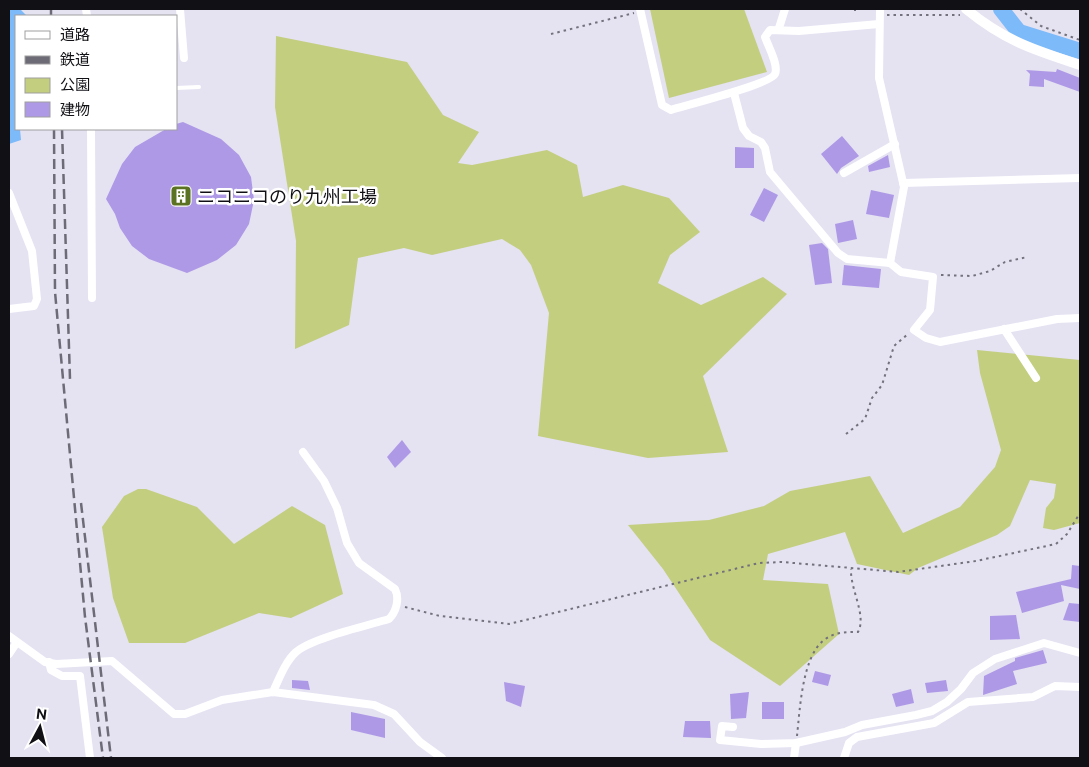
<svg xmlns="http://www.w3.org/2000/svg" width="1089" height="767" font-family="'Public Sans','Noto Sans JP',sans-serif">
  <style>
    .green { fill: #c4ce7f }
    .water { fill: #7dbafa }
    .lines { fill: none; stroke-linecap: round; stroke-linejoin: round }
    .river { stroke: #7dbafa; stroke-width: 16 }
    .building { fill: #ae99e6 }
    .path { stroke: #73717b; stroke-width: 2; stroke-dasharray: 2.5 4; stroke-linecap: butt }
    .service { stroke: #fff; stroke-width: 4 }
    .minor { stroke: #fff; stroke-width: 8 }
    .tertiary { stroke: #fff; stroke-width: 10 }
    .rail { stroke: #6d6b75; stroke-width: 2.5; stroke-dasharray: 10 5; stroke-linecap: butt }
    .labels { text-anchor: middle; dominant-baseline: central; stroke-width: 5; stroke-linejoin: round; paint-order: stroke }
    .poi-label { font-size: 18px; fill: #111015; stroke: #fff; text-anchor: start }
  </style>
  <rect width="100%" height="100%" fill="#e5e2f2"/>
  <g class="green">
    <path d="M650 9H744L767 72 669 98Z"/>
    <path d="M276 36 407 62 443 115 479 132 458 163 472 165 547 150 577 165 583 197 623 185 669 198 700 232 670 255 658 283 701 305 763 277 787 294 703 376 728 452 648 458 538 436 549 313 531 265 520 250 502 239 432 255 404 248 358 258 349 325 295 349 296 241 275 107Z"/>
    <path d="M977 350 1080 360V523L1054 530 1043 528 1046 508 1054 498 1056 484 1030 480 1010 526 997 535 918 568 909 575 857 564 845 532 768 554 763 580 828 584 839 634 780 686 710 640 663 569 628 525 709 520 764 506 790 491 870 476 903 533 960 507 995 467 1001 450 980 373Z"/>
    <path d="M138 489H146L197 507 234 544 292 506 325 525 343 594 291 618 259 613 185 643H129L113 598 102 527 124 496Z"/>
  </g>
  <path class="water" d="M9 9H20L27 16H16V129H20L21 140 9 144Z"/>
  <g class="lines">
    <path class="river" d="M1001 9 1019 32 1080 51"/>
  </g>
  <g class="building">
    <path d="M1057 69 1080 78V92L1044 79V87L1029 86 1030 74 1026 70 1056 72Z"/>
    <path d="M183 122 221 139 239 155 251 177 254 200 249 224 236 245 217 260 187 273 149 259 132 246 120 228 115 214 106 199 122 164 135 147 166 129H176V124Z"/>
    <path d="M842 136 859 156 841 168 837 174 821 154Z"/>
    <path d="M735 147 754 148V168H735Z"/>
    <path d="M888 155 890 167 869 172 868 166Z"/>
    <path d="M764 188 778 195 764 222 750 215Z"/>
    <path d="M871 190 894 195 889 218 866 214Z"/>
    <path d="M853 220 857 239 838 243 835 224Z"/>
    <path d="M822 243 828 249 832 283 815 285 809 245Z"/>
    <path d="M844 265 881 269 879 288 842 285Z"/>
    <path d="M402 440 411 452 395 468 387 457Z"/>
    <path d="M1072 565 1080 566V589L1061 585 1064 601 1022 613 1016 592 1071 579Z"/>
    <path d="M1069 603 1080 604V622L1063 620Z"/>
    <path d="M1016 615 1020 639 990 640V616Z"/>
    <path d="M1043 650 1047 663 1013 671 1017 684 983 695 984 676 1015 661V658Z"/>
    <path d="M815 671 831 675 828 686 812 682Z"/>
    <path d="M292 680 308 681 310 690 292 688Z"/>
    <path d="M946 680 948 691 927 693 925 683Z"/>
    <path d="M504 682 525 686 521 707 506 701Z"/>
    <path d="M911 689 914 703 896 707 892 694Z"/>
    <path d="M749 692 746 718 731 719 730 694Z"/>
    <rect x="762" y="702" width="22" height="17"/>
    <path d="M351 712 385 719V738L351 730Z"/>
    <path d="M685 721H710L711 738 683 737Z"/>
  </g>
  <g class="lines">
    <g class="path">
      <path d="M855 9V11"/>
      <path d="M1020 9 1041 26 1080 40"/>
      <path d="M887 15H960"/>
      <path d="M551 34 634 13"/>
      <path d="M941 275 972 276 990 271 1005 262 1027 257"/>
      <path d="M846 434 865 419 872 398 882 385 894 346 908 334"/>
      <path d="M405 607 440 616 509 624 759 563 782 562 898 572 976 561 1056 544 1067 534 1080 513"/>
      <path d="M797 736C800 709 802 657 824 640 834 632 846 632 858 632 867 616 850 589 851 569"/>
    </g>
    <path class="service" d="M176 88 199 87"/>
    <g class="minor">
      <path d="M86 9 87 16"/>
      <path d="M180 9 184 58"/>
      <path d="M640 9 662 105 671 110C687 105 771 84 775 74 779 65 768 46 765 37L770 30 799 31 879 24"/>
      <path d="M880 9 879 78 904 187 890 263"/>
      <path d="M779 28 785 9"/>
      <path d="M734 93 743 128 749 136 761 142 765 148 770 172 838 253 847 259 890 263 901 272 933 277 930 310 914 330 926 338 940 342 1057 319 1080 318"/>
      <path d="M91 129 92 298"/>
      <path d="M844 173 895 144"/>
      <path d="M903 183 1080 178"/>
      <path d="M9 193 32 251 37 299 34 306 9 309"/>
      <path d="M1004 329 1036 378"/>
      <path d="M9 636 45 662 56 664 112 661 174 714H185L222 700 273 692 374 705 394 714 420 742 442 758"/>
      <path d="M9 654 17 642"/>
      <path d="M49 662 51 670 62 676H80L90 758"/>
      <path d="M273 692C279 679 285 662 296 652 312 638 366 626 389 619 396 612 400 599 395 589L359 563 347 543 337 508 324 481 303 452"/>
      <path d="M733 727 722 726 720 740 761 744 796 743 845 732 862 725 916 715 932 711 947 702 961 689 973 673 995 659 1044 643 1080 653"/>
      <path d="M794 758 796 743"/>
      <path d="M844 758 849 743 857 737 934 723 968 702 1033 697 1055 686 1080 687"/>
    </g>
    <path class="tertiary" d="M966 9C1005 41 1034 50 1080 65"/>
    <g class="rail">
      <path d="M51 9V16"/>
      <path d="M54 129 55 292 85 617 103 758"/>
      <path d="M62 129 70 379"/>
      <path d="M81 503 111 758"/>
    </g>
  </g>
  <defs>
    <g id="building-square" transform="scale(1.125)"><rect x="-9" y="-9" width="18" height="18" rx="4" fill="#5b7223" stroke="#fff"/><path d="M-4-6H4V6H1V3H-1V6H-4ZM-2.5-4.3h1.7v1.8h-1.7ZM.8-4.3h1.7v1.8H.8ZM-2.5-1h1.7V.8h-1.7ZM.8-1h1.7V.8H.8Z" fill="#fff"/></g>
  </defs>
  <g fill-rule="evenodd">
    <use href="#building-square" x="181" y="196"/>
  </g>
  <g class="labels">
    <g class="poi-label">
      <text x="197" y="196">ニコニコのり九州工場</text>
    </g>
  </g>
  <rect width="1089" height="767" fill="none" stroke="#111015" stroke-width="20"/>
  <rect x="15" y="15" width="162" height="115" fill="#ffffff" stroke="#a09fa1"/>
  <rect x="25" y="31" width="25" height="8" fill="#ffffff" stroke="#a09fa1"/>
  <text x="60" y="40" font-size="15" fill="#111015">道路</text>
  <rect x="25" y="56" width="25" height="8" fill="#6d6b75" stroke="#a09fa1"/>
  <text x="60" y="65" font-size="15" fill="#111015">鉄道</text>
  <rect x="25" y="78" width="25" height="15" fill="#c4ce7f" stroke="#a09fa1"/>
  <text x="60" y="90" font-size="15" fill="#111015">公園</text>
  <rect x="25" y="102" width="25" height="15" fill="#ae99e6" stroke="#a09fa1"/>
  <text x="60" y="115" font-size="15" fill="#111015">建物</text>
  <g transform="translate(40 727) rotate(7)" stroke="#ffffff" stroke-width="4" paint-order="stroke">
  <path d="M0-4L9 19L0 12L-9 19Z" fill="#111015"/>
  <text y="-8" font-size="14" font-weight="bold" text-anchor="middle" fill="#111015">N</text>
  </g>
</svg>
